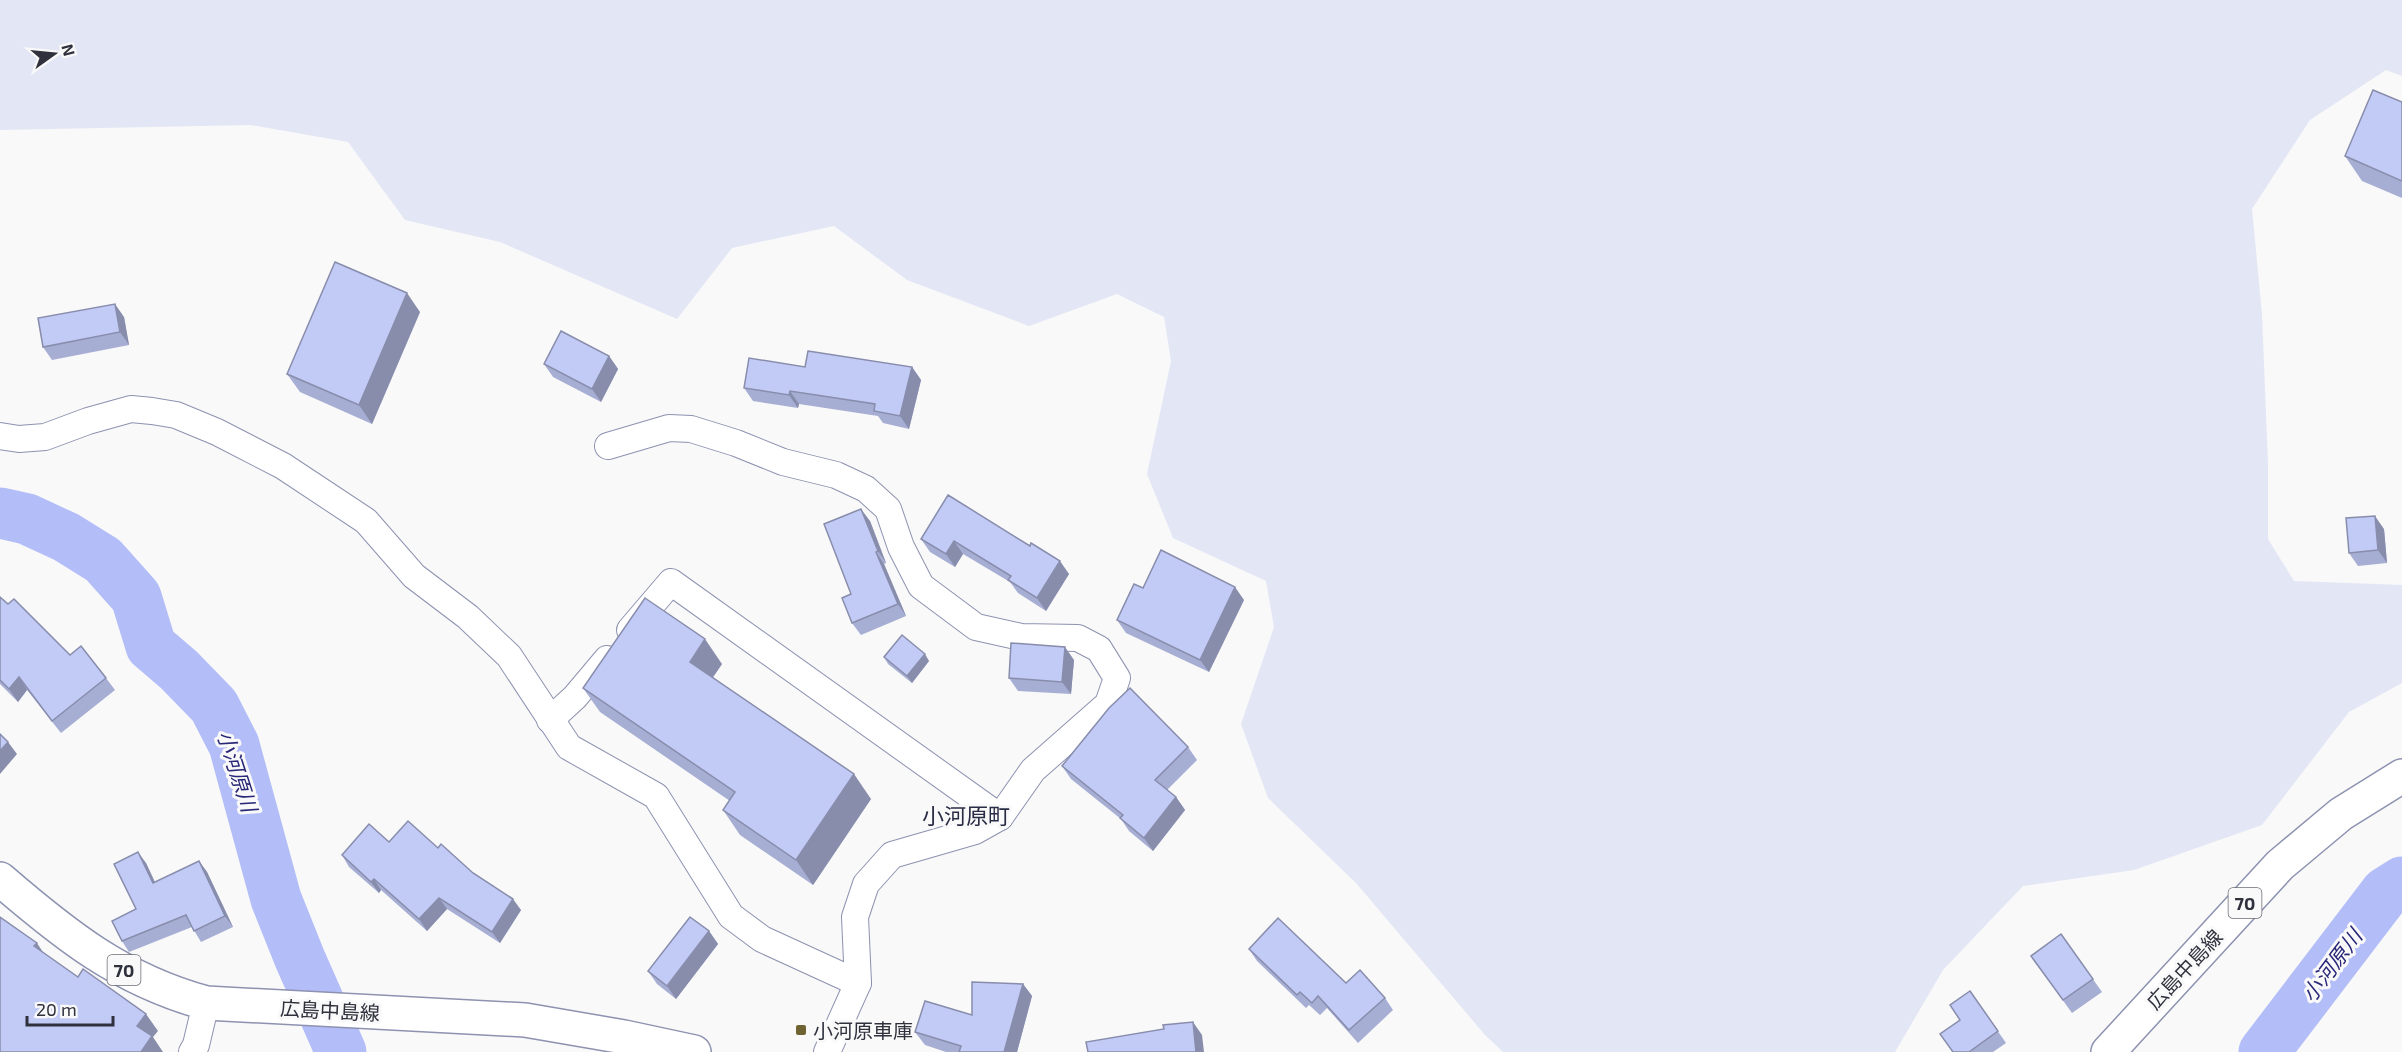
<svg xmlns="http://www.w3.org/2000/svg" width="2402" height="1052" font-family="'Exo 2','Noto Sans JP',sans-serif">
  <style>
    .green { fill: #e3e6f5 }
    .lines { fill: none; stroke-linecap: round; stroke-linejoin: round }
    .river { stroke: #b3bdf8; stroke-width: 51 }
    .street-casing { stroke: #8d92b0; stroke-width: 28 }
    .primary-casing { stroke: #8d92b0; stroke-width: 36 }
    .street { stroke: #fff; stroke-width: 26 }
    .primary { stroke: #fff; stroke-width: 33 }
    .wall { fill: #a7aed4 }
    .shaded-wall { fill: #888dac }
    .building { fill: #c2caf6; stroke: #888dac; stroke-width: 1.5 }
    .poi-dot { fill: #6f6431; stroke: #f9f9f9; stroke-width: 2 }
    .labels { text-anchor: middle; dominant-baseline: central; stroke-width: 6; stroke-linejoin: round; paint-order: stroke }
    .shield { fill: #f9f9f9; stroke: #6c6d75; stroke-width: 1.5 }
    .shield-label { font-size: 18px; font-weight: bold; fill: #2f313d }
    .street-label { font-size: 20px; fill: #2f313d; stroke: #f9f9f9 }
    .poi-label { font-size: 20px; fill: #2f313d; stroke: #f9f9f9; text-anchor: start }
    .water-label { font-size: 21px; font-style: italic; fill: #282778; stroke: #f9f9f9 }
    .quarter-label { font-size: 22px; fill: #282c45; stroke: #f9f9f9 }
  </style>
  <rect width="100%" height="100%" fill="#f9f9f9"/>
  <path class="green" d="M0 0H2402V76L2386 70 2310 120 2252 209 2262 314 2268 465V539L2294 581 2402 585V683L2349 712 2262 825 2134 870 2023 886 1943 970 1895 1052H1503L1485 1035 1356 883 1268 798 1241 724 1274 627 1266 581 1173 538 1147 474 1171 361 1164 317 1117 294 1029 326 907 280 834 226 732 248 677 319 500 242 405 220 348 142 251 125 0 130Z"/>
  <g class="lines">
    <g class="river">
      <path d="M0 513 27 519 66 537 103 560 136 597 151 646 179 670 214 706 234 745 276 899 300 959 341 1052"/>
      <path d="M2264 1052 2386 892 2402 882"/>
    </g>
    <g class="street-casing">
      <g id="street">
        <path d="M0 436 19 439 45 437 88 421 131 409 152 411 176 415 217 432 283 466 366 521 414 576 468 617 509 656 569 747 656 796 731 916 762 939 858 983"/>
        <path d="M608 446 669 428 691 429 736 443 783 462 836 475 866 489 888 509 901 547 921 586 976 627 1021 637 1078 638 1099 649 1117 678 1108 704 1033 770 1000 817 975 831 892 855 866 884 855 917 858 983 827 1052"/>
        <path d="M630 630 671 582 1000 817"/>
        <path d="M550 720 575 697 607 659"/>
        <path d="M192 1052 196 1045 206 1003"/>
      </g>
    </g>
    <g class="primary-casing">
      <g id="primary">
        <path d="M0 879C65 935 121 980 206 1003L525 1020 624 1037 694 1052"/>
        <path d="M2108 1052 2280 865 2341 814 2402 776"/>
      </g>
    </g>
    <use href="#street" class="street"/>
    <use href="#primary" class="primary"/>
  </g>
  <g class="wall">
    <path d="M2402 102V198L2362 181 2345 156Z"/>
    <path d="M420 312 372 424 300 392 287 374Z"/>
    <path d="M124 317 129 345 52 360 43 347Z"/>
    <path d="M609 356 618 369 601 402 553 377 544 364Z"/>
    <path d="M805 367H912L921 380 909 429 883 423 878 416 799 404 798 408 753 401 744 388Z"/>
    <path d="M948 495 1069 574 1046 611 1018 593 1010 582 963 554 955 567 930 552 921 539Z"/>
    <path d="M870 521 886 563 884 564 906 616 861 635 852 623 851 594Z"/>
    <path d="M2384 529 2387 563 2358 566 2349 553Z"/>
    <path d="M1143 588 1244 600 1209 672 1126 633 1117 620Z"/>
    <path d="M0 597 70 655 106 678 115 690 61 733 27 690 18 702 0 684Z"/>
    <path d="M884 657 929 661 912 683 888 664Z"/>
    <path d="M1074 660 1071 694 1018 691 1009 678Z"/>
    <path d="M722 664 713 677 871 799 813 885 740 835 723 810 730 801 600 712 583 688Z"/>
    <path d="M1188 747 1197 760 1167 790 1176 797 1185 810 1153 851 1129 831 1121 819 1071 779 1062 766Z"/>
    <path d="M389 842 438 848 473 873 521 910 500 943 447 909 427 931 381 890 379 893 349 867 342 855Z"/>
    <path d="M199 861 207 872 233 927 201 942 192 927 129 952 122 941 136 909 146 863 155 882Z"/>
    <path d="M709 931 718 944 676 999 657 984 648 971Z"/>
    <path d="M2061 934 2102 992 2072 1013 2031 956Z"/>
    <path d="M1249 949 1346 983 1385 998 1393 1010 1358 1043 1327 1008 1320 1015 1309 1005 1306 1008 1257 961Z"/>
    <path d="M1023 984 1032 996 1017 1052H946L925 1045 915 1032 972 1015Z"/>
    <path d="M1970 991 2006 1043 1993 1052H1953L1960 1020Z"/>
  </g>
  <g class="shaded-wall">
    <path d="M407 293 420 312 372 424 359 405Z"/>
    <path d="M115 304 124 317 129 345 120 332Z"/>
    <path d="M609 356 618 369 601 402 592 389Z"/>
    <path d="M912 367 921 380 909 429 900 416Z"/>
    <path d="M790 391 799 404 798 408 789 395Z"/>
    <path d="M861 509 870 521 886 563 878 551Z"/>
    <path d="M2375 516 2384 529 2387 563 2378 550Z"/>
    <path d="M954 541 963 554 955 567 946 554Z"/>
    <path d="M876 552 884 564 906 616 898 604Z"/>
    <path d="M1060 561 1069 574 1046 611 1037 598Z"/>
    <path d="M1235 587 1244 600 1209 672 1200 660Z"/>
    <path d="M705 639 722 664 707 686 690 662Z"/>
    <path d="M1065 647 1074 660 1071 694 1062 682Z"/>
    <path d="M925 654 929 661 912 683 907 676Z"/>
    <path d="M19 677 27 690 18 702 9 689Z"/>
    <path d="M8 742 17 754 0 774V751Z"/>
    <path d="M854 774 871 799 813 885 796 860Z"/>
    <path d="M1176 797 1185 810 1153 851 1144 838Z"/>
    <path d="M138 852 146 863 160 894 153 883Z"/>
    <path d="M199 861 207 872 233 927 225 916Z"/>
    <path d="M374 879 381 890 379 893 371 882Z"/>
    <path d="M439 898 447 909 427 931 419 919Z"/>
    <path d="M513 899 521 910 500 943 492 932Z"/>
    <path d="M709 931 718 944 676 999 667 986Z"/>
    <path d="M37 943 48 960 34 946Z"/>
    <path d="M1023 984 1032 996 1017 1052H1004Z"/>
    <path d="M146 1014 158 1031 153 1037 163 1052H141L137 1026Z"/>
    <path d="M1193 1022 1202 1035 1204 1052H1196Z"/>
  </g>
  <g class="building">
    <path d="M2373 90 2402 102V181L2345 156Z"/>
    <path d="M335 262 407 293 359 405 287 374Z"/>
    <path d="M115 304 120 332 43 347 38 318Z"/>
    <path d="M561 331 609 356 592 389 544 364Z"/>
    <path d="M808 351 912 367 900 416 874 411 875 404 790 391 789 395 744 388 749 358 805 367Z"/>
    <path d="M948 495 1030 546 1031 543 1060 561 1037 598 1008 580 1011 576 954 541 946 554 921 539Z"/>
    <path d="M861 509 878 551 876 552 898 604 852 623 842 598 851 594 824 524Z"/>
    <path d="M2375 516 2378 550 2349 553 2346 518Z"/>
    <path d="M1161 550 1235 587 1200 660 1117 620 1134 584 1143 588Z"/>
    <path d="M0 597 8 604 14 599 70 655 81 646 106 678 52 721 19 677 9 689 0 680Z"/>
    <path d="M645 598 705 639 690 662 854 774 796 860 723 810 735 792 583 688Z"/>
    <path d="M902 635 925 654 907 676 884 657Z"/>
    <path d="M1011 643 1065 647 1062 682 1009 678Z"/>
    <path d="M1130 688 1188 747 1155 780 1176 797 1144 838 1120 818 1123 815 1062 766 1109 708Z"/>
    <path d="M0 734 8 742 0 751Z"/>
    <path d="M408 821 438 848 441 844 473 873 513 899 492 932 439 898 419 919 374 879 371 882 342 855 369 824 389 842Z"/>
    <path d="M138 852 153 883 199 861 225 916 194 931 186 915 122 941 112 921 136 909 114 864Z"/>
    <path d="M0 917 37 943 34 946 78 977 83 969 146 1014 137 1026 152 1036 141 1052H0Z"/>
    <path d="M690 917 709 931 667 986 648 971Z"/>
    <path d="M1278 918 1346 983 1360 970 1385 998 1349 1030 1318 996 1312 1003 1300 992 1297 995 1249 949Z"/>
    <path d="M2061 934 2093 979 2063 1000 2031 956Z"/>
    <path d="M972 982 1023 984 1004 1052H959L961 1046 915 1032 925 1001 972 1015Z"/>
    <path d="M1970 991 1998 1031 1969 1052H1953L1940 1034 1960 1020 1950 1005Z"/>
    <path d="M1193 1022 1196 1052H1088L1086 1042 1164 1029 1163 1025Z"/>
  </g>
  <rect class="poi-dot" x="795" y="1024" width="12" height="12" rx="3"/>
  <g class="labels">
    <g class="shield">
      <rect x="2228.5" y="888" width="33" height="30" rx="4.5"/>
      <rect x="107.5" y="955" width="33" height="30" rx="4.5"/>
    </g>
    <g class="shield-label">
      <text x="2245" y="903">70</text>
      <text x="124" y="970">70</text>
    </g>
    <g class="street-label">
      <text transform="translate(2184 969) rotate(-47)">広島中島線</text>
      <text transform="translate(330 1010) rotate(3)">広島中島線</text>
    </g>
    <g class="poi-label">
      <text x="813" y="1030">小河原車庫</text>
    </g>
    <g class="water-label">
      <text transform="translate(238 771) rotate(72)">小河原川</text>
      <text transform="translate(2331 965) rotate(-53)">小河原川</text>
    </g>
    <g class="quarter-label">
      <text x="966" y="815">小河原町</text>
    </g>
  </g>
  <g transform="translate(54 54) rotate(75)" stroke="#f9f9f9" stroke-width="4.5" paint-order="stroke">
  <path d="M0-4.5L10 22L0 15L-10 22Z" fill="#2f313d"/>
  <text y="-9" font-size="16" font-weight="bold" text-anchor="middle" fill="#2f313d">N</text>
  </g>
  <path d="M27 1016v9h86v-9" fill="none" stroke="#2f313d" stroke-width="3"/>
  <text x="36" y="1016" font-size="18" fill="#2f313d" stroke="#f9f9f9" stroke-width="4.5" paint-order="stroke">20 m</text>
</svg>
